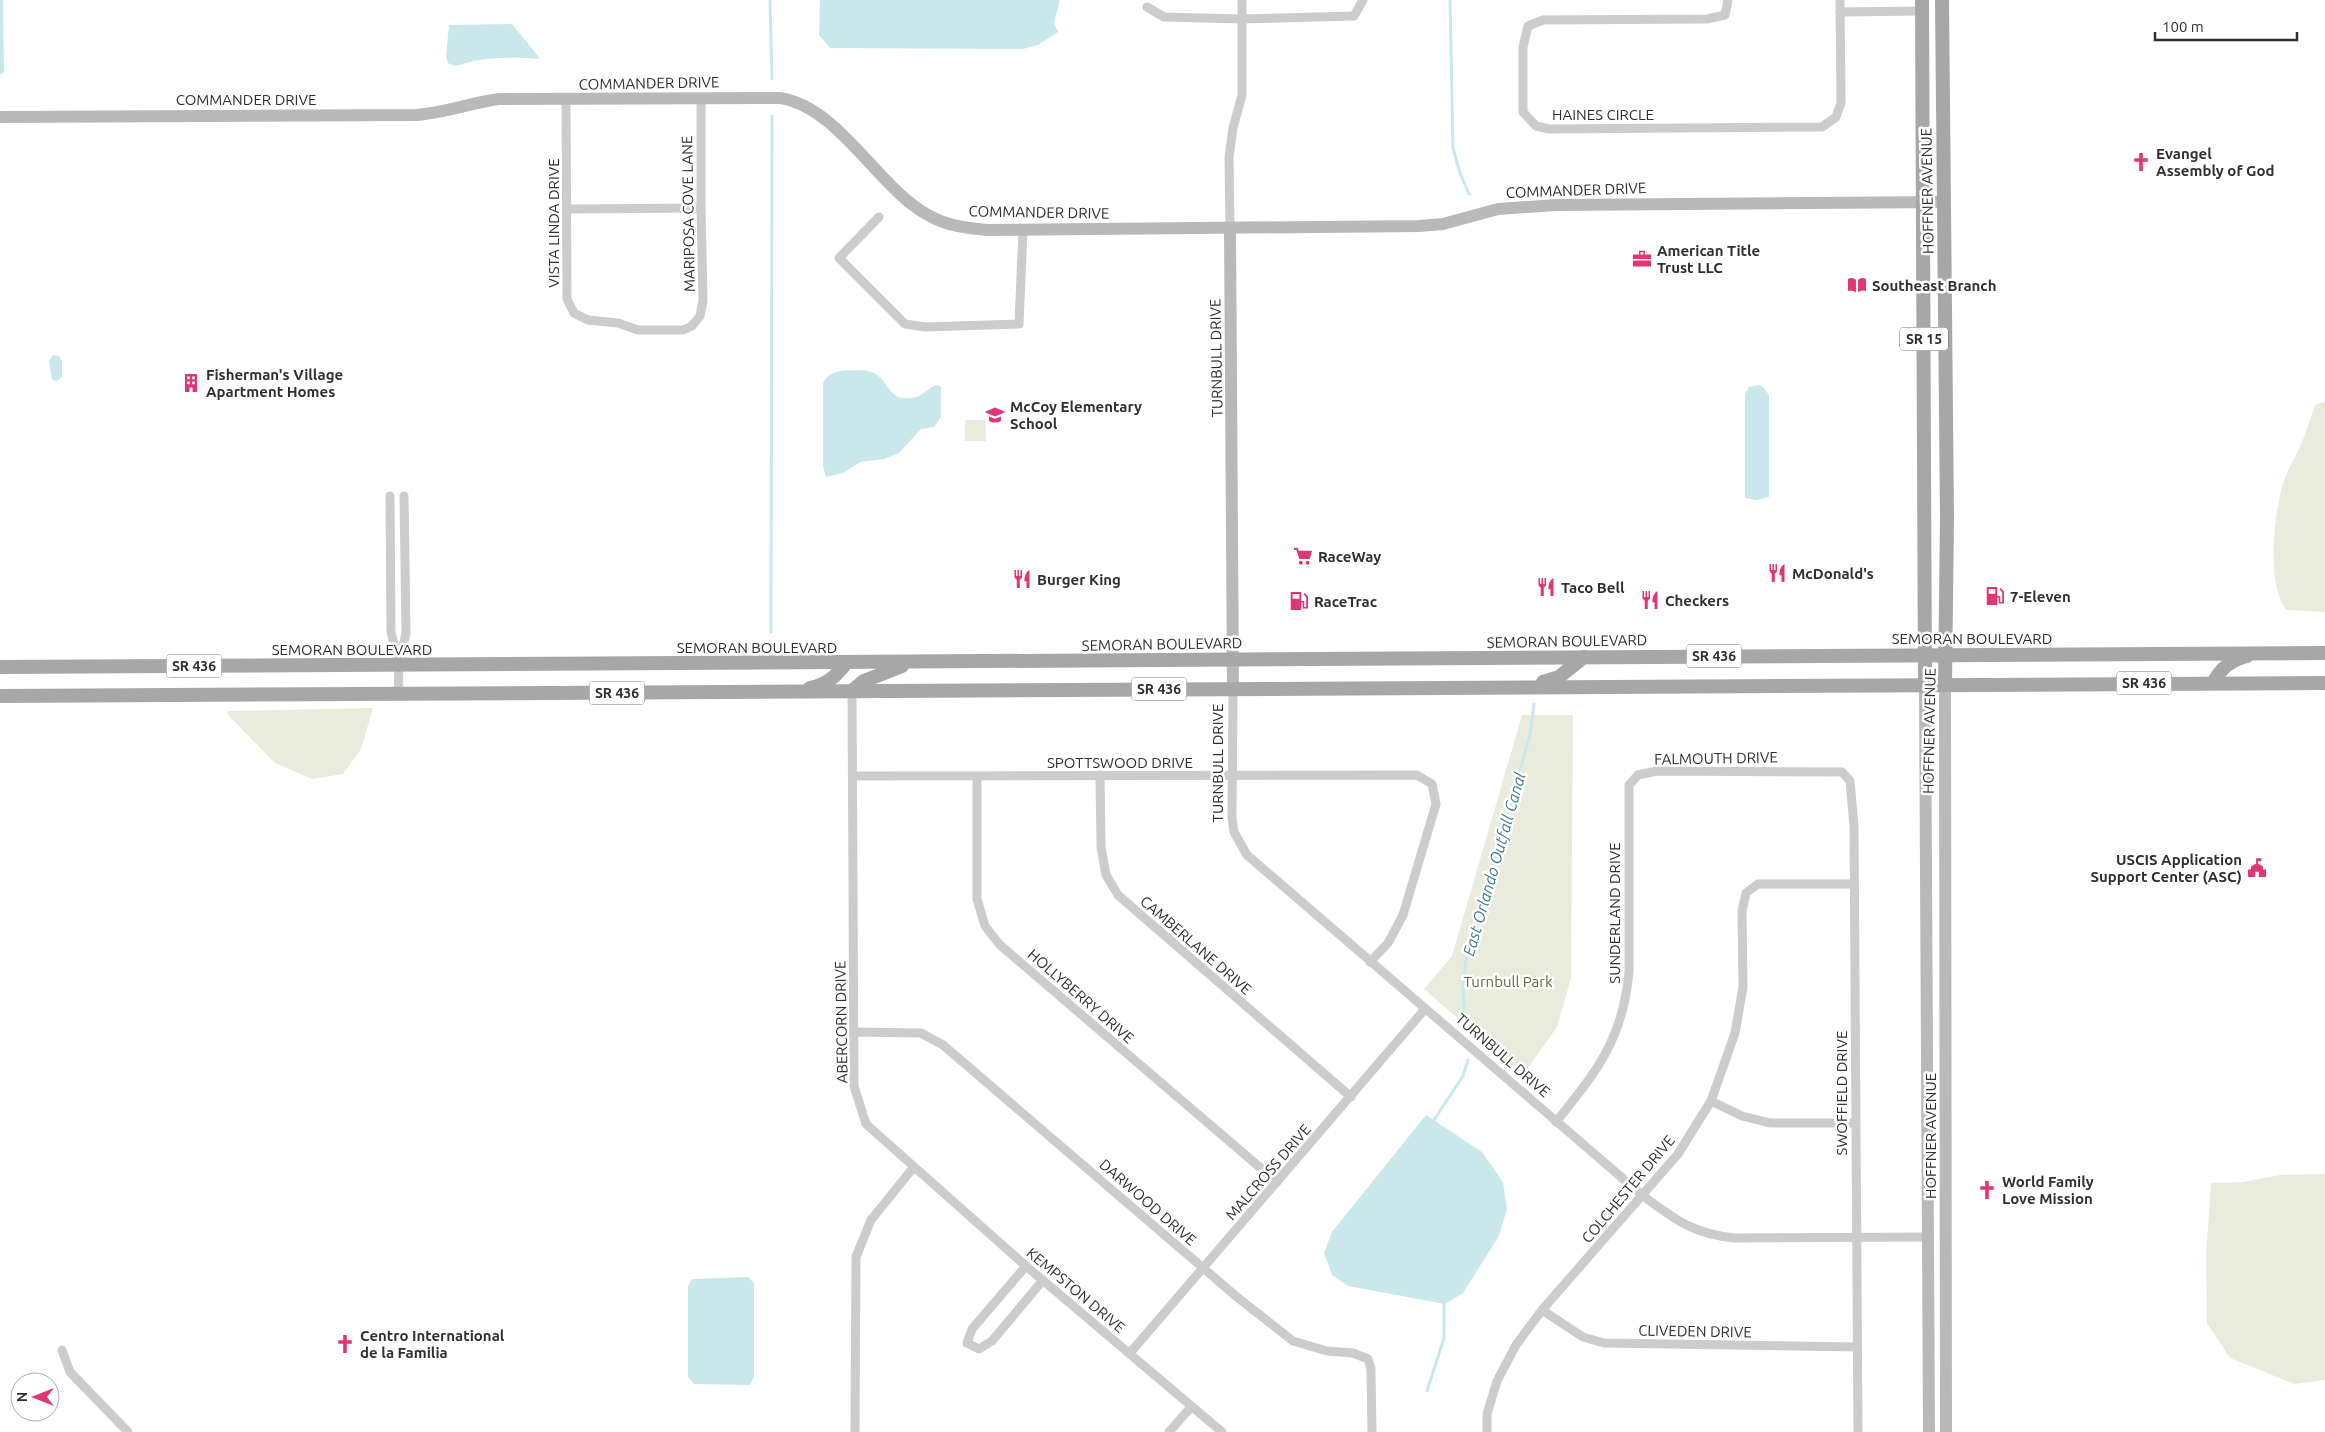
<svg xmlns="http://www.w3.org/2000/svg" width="2325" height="1432" font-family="Ubuntu,sans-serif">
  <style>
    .green { fill: #e9ecdd }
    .water { fill: #cae8eb }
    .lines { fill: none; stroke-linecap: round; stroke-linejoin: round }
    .stream { stroke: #cae8eb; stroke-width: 3 }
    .street { stroke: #ccc; stroke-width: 9 }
    .secondary { stroke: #b9b9b9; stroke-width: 12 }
    .primary { stroke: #a7a7a7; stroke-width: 14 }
    .labels { text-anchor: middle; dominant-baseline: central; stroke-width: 5; stroke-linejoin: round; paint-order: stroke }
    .shield { fill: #fff; stroke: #6d6d6d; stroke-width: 1 }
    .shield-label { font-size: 14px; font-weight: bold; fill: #2f2f2f }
    .street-label { font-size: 15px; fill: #2f2f2f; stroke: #fff }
    .poi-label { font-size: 15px; font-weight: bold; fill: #2f2f2f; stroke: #fff; text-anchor: start }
    .park-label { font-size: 15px; fill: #5f6a3d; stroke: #fff }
    .water-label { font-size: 16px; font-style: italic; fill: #3a7c82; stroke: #fff }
  </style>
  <rect width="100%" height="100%" fill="#fff"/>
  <g class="green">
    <path d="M2325 401V612L2286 610C2266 582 2274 515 2283 483 2288 468 2297 456 2302 442 2307 430 2311 417 2315 405Z"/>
    <rect x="965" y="420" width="21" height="21"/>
    <path d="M373 708 361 749 343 774 312 779 275 763 229 716 227 711Z"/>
    <path d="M1522 715H1573L1571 978 1557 1027 1523 1075 1424 989 1452 956Z"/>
    <path d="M2325 1174V1380L2294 1384 2230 1358 2207 1323 2206 1256 2211 1183 2243 1182 2280 1175Z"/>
  </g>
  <g class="water">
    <path d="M0 0H3L4 72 0 75Z"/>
    <path d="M820 0H1060L1054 23 1058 32 1038 45 1023 49 830 48 819 35Z"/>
    <path d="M512 24 538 56 539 59C518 57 495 57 474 61 466 62 455 69 448 63L446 56 449 25Z"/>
    <path d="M53 355 59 356 62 361V377L57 381 52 380 49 361Z"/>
    <path d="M863 370C893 373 882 405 916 397 925 395 928 387 937 385L941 387V417L934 427 921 429 899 453 884 459 860 462 843 473 826 477 823 467V383C830 368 848 371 863 370Z"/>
    <path d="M1759 385 1763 387 1769 395V497L1757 500 1745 498V394L1749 387Z"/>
    <path d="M1426 1115 1482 1152 1503 1182 1507 1209 1499 1236 1463 1293 1445 1304 1348 1286 1332 1275 1324 1253 1332 1232Z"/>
    <path d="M748 1277 754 1283V1377L750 1385 694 1384 688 1377V1286L692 1279Z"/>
  </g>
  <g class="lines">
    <g class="stream">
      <path d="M770 0 772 79"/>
      <path d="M1450 0 1453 148 1460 173 1469 194"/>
      <path d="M771 632 772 116"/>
      <path d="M1465 1026 1463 985 1466 959 1530 735 1534 704"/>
      <path d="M1432 1123 1463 1076 1468 1060"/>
      <path d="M1427 1391 1444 1338V1302"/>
    </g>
    <g class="street">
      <path d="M1728 0 1725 15 1707 19 1543 20 1528 26 1523 47V112L1536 126 1549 129 1822 127 1836 117 1841 103 1840 0"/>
      <path d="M1147 7 1164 17 1242 19 1354 16 1363 0"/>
      <path d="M1840 12 1922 11"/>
      <path d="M566 100 567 299 574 313 588 320 618 323 638 330H683L692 326 700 316 703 301 701 208V99"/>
      <path d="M568 209 701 208"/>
      <path d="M879 217 839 258 905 324 925 327 1019 324 1023 230"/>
      <path d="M1230 228 1229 157 1233 128 1242 95V0"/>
      <path d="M390 496 391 632 398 662"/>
      <path d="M1233 689 1232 817 1234 832 1247 855 1642 1195C1676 1220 1691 1233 1734 1238L1928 1237"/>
      <path d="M852 691 854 1086 866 1124 1026 1266 1222 1432"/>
      <path d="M398 694 399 665 406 633 404 496"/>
      <path d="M1100 775 1101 847 1106 875 1118 895 1351 1097"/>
      <path d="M853 776 1417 775 1432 784 1436 804 1403 915 1388 943 1370 962"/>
      <path d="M977 777V899L985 926 1000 945 1277 1182"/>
      <path d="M853 1032 921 1033 943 1045 1237 1297 1293 1341 1327 1351 1353 1353 1368 1359 1371 1369 1372 1432"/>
      <path d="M1711 1101 1742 1116 1770 1123H1855"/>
      <path d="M1556 1122C1597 1071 1623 1039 1629 972V785L1638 775 1657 771 1842 772 1850 781 1854 826 1858 1432"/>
      <path d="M1026 1266 972 1329 967 1343 979 1349 992 1341 1043 1280"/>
      <path d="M1542 1310 1583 1337 1604 1343 1857 1347"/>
      <path d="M62 1350 70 1372 128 1432"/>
      <path d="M1130 1353 1425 1009"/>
      <path d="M855 1432 856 1257 871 1220 913 1168"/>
      <path d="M1169 1432 1191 1407"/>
      <path d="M1487 1432V1414L1497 1381 1516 1345 1542 1310 1678 1154 1711 1101 1735 1033 1743 987 1742 911 1746 893 1758 884H1853"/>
    </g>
    <g class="secondary">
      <path d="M0 117 416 115C444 113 470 103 499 99L780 98C839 107 877 187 928 215 947 226 966 228 987 230L1419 226 1443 224 1498 209 1557 205 1943 202"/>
      <path d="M1230 228 1233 689"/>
      <path d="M1925 684 1929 1432"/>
      <path d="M1945 684 1946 1432"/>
    </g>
    <g class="primary">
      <path d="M1922 0 1925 684"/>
      <path d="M1942 0 1947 517 1945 684"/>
      <path d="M0 667 2325 653"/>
      <path d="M1543 682 1559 677 1584 657"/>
      <path d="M2213 683C2221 668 2231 660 2247 656"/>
      <path d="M810 688C827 685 836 676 847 662"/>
      <path d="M852 691 864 681 902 666"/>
      <path d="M0 696 2325 683"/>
    </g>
  </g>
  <defs>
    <g id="church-bare" transform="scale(1.5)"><path d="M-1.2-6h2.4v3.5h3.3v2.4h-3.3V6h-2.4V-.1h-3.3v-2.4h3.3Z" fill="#e13675" stroke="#fff" stroke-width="2.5" paint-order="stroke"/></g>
    <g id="office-bare" transform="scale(1.5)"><path d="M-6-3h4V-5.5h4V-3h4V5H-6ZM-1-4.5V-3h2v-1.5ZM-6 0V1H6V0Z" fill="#e13675" stroke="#fff" stroke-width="2.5" paint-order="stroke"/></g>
    <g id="library-bare" transform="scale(1.5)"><path d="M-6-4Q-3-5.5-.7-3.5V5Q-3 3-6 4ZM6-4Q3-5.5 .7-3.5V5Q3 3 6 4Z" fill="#e13675" stroke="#fff" stroke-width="2.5" paint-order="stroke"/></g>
    <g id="building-bare" transform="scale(1.5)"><path d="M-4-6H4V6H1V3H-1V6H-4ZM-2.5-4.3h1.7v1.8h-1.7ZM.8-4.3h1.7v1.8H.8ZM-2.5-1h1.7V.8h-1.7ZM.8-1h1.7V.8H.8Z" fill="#e13675" stroke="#fff" stroke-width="2.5" paint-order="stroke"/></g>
    <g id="school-bare" transform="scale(1.5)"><path d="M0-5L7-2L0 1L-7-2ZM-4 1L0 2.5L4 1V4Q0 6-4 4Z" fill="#e13675" stroke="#fff" stroke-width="2.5" paint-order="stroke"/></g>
    <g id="supermarket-bare" transform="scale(1.5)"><path d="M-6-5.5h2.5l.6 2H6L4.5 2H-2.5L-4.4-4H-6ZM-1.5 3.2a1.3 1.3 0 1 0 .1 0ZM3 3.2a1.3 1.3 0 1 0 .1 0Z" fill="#e13675" stroke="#fff" stroke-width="2.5" paint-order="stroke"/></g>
    <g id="restaurant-bare" transform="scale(1.5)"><path d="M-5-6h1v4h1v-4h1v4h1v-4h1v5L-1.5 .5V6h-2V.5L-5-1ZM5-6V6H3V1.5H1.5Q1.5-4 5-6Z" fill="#e13675" stroke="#fff" stroke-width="2.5" paint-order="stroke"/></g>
    <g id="fuel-bare" transform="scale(1.5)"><path d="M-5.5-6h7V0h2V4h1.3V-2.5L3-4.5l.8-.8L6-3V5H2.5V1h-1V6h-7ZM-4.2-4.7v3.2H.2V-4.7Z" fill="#e13675" stroke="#fff" stroke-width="2.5" paint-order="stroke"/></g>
    <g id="civic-bare" transform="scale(1.5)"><path d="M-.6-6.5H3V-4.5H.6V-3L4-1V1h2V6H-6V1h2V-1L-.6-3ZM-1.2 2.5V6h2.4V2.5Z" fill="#e13675" stroke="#fff" stroke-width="2.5" paint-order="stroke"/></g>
  </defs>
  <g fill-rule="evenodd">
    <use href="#church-bare" x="2141" y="162"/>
    <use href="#office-bare" x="1642" y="259"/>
    <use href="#library-bare" x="1857" y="285"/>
    <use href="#building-bare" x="191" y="383"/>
    <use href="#school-bare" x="995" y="415"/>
    <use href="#supermarket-bare" x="1303" y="556"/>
    <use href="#restaurant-bare" x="1777" y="573"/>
    <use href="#restaurant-bare" x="1022" y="579"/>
    <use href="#restaurant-bare" x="1546" y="587"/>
    <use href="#fuel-bare" x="1995" y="596"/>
    <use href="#restaurant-bare" x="1650" y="600"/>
    <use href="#fuel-bare" x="1299" y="601"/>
    <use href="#civic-bare" x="2257" y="868"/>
    <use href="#church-bare" x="1987" y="1190"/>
    <use href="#church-bare" x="345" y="1344"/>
  </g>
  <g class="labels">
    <g class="shield">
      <rect x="1900" y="327.5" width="48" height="23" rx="4"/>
      <rect x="1686.5" y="644.5" width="55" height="23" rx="4"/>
      <rect x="166.5" y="654.5" width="55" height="23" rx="4"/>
      <rect x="2116.5" y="671.5" width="55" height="23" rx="4"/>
      <rect x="1131.5" y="677.5" width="55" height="23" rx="4"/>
      <rect x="589.5" y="681.5" width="55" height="23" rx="4"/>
    </g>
    <g class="shield-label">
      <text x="1924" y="339">SR 15</text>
      <text x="1714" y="656">SR 436</text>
      <text x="194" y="666">SR 436</text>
      <text x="2144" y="683">SR 436</text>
      <text x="1159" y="689">SR 436</text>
      <text x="617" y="693">SR 436</text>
    </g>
    <g class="street-label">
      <text transform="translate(649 83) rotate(-1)">COMMANDER DRIVE</text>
      <text x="246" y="99">COMMANDER DRIVE</text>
      <text x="1603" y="114">HAINES CIRCLE</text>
      <text transform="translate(1576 190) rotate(-2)">COMMANDER DRIVE</text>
      <text transform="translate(1927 191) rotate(-91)">HOFFNER AVENUE</text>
      <text transform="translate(1039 212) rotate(1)">COMMANDER DRIVE</text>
      <text transform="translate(688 214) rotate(-91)">MARIPOSA COVE LANE</text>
      <text transform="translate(553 223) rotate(-90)">VISTA LINDA DRIVE</text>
      <text transform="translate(1216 358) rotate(-91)">TURNBULL DRIVE</text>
      <text x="1972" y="638">SEMORAN BOULEVARD</text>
      <text transform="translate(1567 641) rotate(-1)">SEMORAN BOULEVARD</text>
      <text transform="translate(1162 644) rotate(-1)">SEMORAN BOULEVARD</text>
      <text x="757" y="647">SEMORAN BOULEVARD</text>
      <text x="352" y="649">SEMORAN BOULEVARD</text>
      <text transform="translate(1929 731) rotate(-89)">HOFFNER AVENUE</text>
      <text transform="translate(1716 758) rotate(-1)">FALMOUTH DRIVE</text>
      <text x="1120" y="762">SPOTTSWOOD DRIVE</text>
      <text transform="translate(1217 763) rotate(-90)">TURNBULL DRIVE</text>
      <text transform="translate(1614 913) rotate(-90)">SUNDERLAND DRIVE</text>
      <text transform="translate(1196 945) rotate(41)">CAMBERLANE DRIVE</text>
      <text transform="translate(1081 996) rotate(41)">HOLLYBERRY DRIVE</text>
      <text transform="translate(841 1022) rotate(-91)">ABERCORN DRIVE</text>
      <text transform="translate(1503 1055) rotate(41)">TURNBULL DRIVE</text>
      <text transform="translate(1841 1093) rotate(-90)">SWOFFIELD DRIVE</text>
      <text transform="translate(1930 1136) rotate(-90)">HOFFNER AVENUE</text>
      <text transform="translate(1268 1172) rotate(-49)">MALCROSS DRIVE</text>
      <text transform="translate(1628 1189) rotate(-50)">COLCHESTER DRIVE</text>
      <text transform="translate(1148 1202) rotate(41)">DARWOOD DRIVE</text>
      <text transform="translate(1076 1290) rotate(40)">KEMPSTON DRIVE</text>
      <text transform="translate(1695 1331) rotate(1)">CLIVEDEN DRIVE</text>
    </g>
    <g class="poi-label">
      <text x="2156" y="153">Evangel<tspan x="2156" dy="17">Assembly of God</tspan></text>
      <text x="1657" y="250">American Title<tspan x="1657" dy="17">Trust LLC</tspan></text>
      <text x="1872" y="285">Southeast Branch</text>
      <text x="206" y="374">Fisherman's Village<tspan x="206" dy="17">Apartment Homes</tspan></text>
      <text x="1010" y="406">McCoy Elementary<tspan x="1010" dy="17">School</tspan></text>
      <text x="1318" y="556">RaceWay</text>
      <text x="1792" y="573">McDonald's</text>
      <text x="1037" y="579">Burger King</text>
      <text x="1561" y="587">Taco Bell</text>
      <text x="2010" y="596">7-Eleven</text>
      <text x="1665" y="600">Checkers</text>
      <text x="1314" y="601">RaceTrac</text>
      <text x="2242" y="859" text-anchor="end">USCIS Application<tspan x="2242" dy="17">Support Center (ASC)</tspan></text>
      <text x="2002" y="1181">World Family<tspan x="2002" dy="17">Love Mission</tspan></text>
      <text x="360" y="1335">Centro International<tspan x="360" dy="17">de la Familia</tspan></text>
    </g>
    <g class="park-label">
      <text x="1508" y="981">Turnbull Park</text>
    </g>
    <g class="water-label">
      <text transform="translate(1494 864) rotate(-74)">East Orlando Outfall Canal</text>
    </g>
  </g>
  <g transform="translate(35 1397) rotate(270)"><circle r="24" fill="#ffffff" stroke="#acacac"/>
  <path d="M0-4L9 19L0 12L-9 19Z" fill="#e13675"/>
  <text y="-8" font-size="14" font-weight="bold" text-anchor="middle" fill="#2f2f2f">N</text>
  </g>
  <path d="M2155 32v8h142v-8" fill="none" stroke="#2f2f2f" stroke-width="2.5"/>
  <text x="2162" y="32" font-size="15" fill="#2f2f2f" stroke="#ffffff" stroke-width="4" paint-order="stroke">100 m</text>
</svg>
